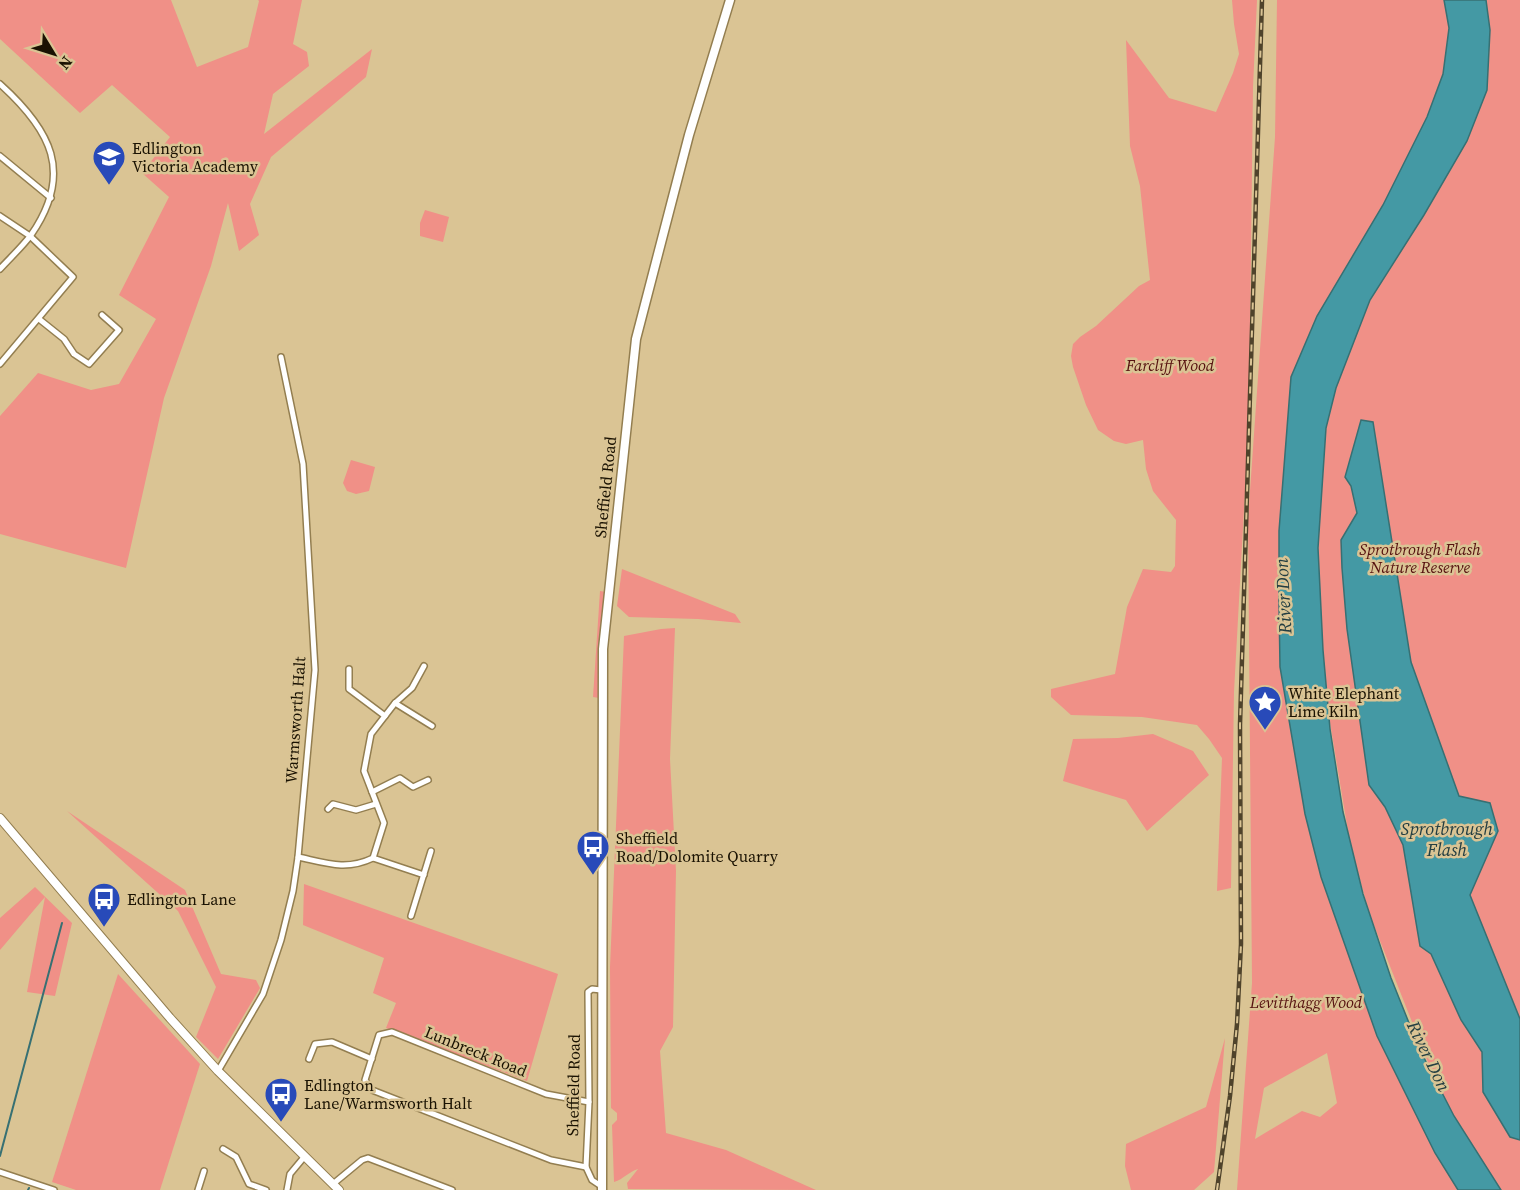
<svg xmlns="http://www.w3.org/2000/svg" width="1520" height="1190" font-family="'Source Serif 4',serif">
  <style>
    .green { fill: #f09087; fill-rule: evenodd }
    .water { fill: #4499a4; stroke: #377073; stroke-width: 1.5 }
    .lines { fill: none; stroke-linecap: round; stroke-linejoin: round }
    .stream { stroke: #377073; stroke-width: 2 }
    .street-casing { stroke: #937e50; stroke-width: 8 }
    .secondary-casing { stroke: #937e50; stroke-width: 10 }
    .primary-casing { stroke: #937e50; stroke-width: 11 }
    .street { stroke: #fff; stroke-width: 5 }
    .secondary { stroke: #fff; stroke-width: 8 }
    .primary { stroke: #fff; stroke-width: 8 }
    .rail-casing { stroke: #4f432b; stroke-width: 4.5 }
    .rail { stroke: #dac494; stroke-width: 2; stroke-dasharray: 7; stroke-linecap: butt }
    .labels { text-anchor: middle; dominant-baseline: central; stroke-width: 5; stroke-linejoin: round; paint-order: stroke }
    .poi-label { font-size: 16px; fill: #1a1202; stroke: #dac494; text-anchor: start }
    .park-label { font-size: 16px; font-style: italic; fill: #55100f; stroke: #dac494 }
    .street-label { font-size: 16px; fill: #1a1202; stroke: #dac494 }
    .water-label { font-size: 18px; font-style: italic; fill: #233e42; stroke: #dac494 }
  </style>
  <rect width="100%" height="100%" fill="#dac494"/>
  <g class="green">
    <path d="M0 0H171L197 67 248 47 259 1 258 0H302L293 44 307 52 309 66 273 94 264 134 372 49 366 77 271 157 250 204 259 235 239 251 228 203 211 266 164 398 126 568 0 534V416L38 373 91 390 119 384 156 319 119 295 169 197 142 173 170 137 112 85 80 113 0 39Z"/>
    <path d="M1232 0H1257L1253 87 1249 418 1234 692 1231 888 1217 891 1222 758 1209 739 1197 725 1142 717 1071 715 1051 697V689L1115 674 1127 607 1143 569 1171 572 1175 566 1176 520 1153 491 1146 469 1143 440 1126 444 1114 441 1098 430 1086 405 1073 367 1071 356 1073 344 1080 337 1096 326 1139 286 1150 280 1140 186 1130 146 1126 40 1169 98 1216 112 1233 73 1239 54 1234 24Z"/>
    <path d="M1277 0H1444L1449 28 1443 74 1427 117 1383 205 1317 316 1291 377 1279 531 1280 667 1305 814 1321 877 1435 1153 1458 1190H1237L1252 983 1248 519 1275 137ZM1327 1053 1337 1103 1320 1117 1302 1111 1255 1139 1264 1088Z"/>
    <path d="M1486 0H1520V1190H1501L1454 1116 1431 1070 1369 913 1350 843 1330 723 1323 650 1318 548 1326 428 1336 388 1370 300 1424 215 1467 141 1487 90 1490 30Z"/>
    <path d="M425 210 449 217 443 242 420 236V223Z"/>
    <path d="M351 460 375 467 369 491 356 494 347 491 343 483Z"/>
    <path d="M622 569 735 614 741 623 698 619 629 617 617 606Z"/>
    <path d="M600 591 606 592 599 698 593 697Z"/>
    <path d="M675 628 670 759 676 871 673 1027 660 1051 666 1133 726 1150 816 1190 628 1189 627 1183 638 1169C628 1172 624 1179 614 1182L612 1125 617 1120V1113L611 1108 610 967 624 636 661 629Z"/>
    <path d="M1153 734 1193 751 1209 775 1147 831 1126 800 1063 781 1073 739 1118 738Z"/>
    <path d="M67 811 185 890 221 974 256 980 260 988 218 1059 196 1037 216 987 178 911Z"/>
    <path d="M304 884 558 974 527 1081 386 1028 396 1003 373 993 384 958 303 925Z"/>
    <path d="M35 887 72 923 55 996 27 992 45 897 0 950V918Z"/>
    <path d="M118 974 200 1064 160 1190H76L52 1182Z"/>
    <path d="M1225 1038 1214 1172 1194 1190H1131L1125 1166 1126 1144 1206 1107Z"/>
  </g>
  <g class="water">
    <path d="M1444 0H1486L1490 30 1487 90 1467 141 1424 215 1370 300 1336 388 1326 428 1318 548 1323 650 1330 729 1343 812 1363 894 1391 978 1419 1048 1454 1116 1501 1190H1458L1435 1153 1377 1036 1321 877 1305 814 1280 667 1279 603V531L1291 377 1317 316 1383 205 1427 117 1443 74 1449 28Z"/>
    <path d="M1361 420 1373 422 1411 662 1459 796 1490 803 1498 831 1470 895 1520 1019V1140L1510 1137 1483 1092 1482 1052 1461 1020 1431 954 1420 946 1403 845 1385 807 1369 785 1347 629 1342 568 1341 540 1357 513 1351 486 1345 477Z"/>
  </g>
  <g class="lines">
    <g class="stream">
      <path d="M0 1156 62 923"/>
      <path d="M28 1190 29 1188"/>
    </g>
    <g class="street-casing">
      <g id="street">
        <path d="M0 84C51 130 74 173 31 235 22 247 10 258 0 269"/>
        <path d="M0 156 51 198"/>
        <path d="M0 216 30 236 73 277 0 364"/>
        <path d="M39 319 64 339 74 354 89 364 119 330 102 315"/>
        <path d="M349 669V689L385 716"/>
        <path d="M395 703 432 726"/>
        <path d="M372 792 400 778 413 787 428 780"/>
        <path d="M328 809 333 804 356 810 376 804"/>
        <path d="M298 857C326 863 346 871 373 858L384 823 364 771 371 734 395 703 412 688 424 666"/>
        <path d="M373 858 424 875"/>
        <path d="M411 916 431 851"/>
        <path d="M601 990 592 989 588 992 589 1102 586 1167 592 1180 601 1186"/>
        <path d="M309 1059 315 1044 332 1042 372 1059"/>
        <path d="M218 1071 263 994 281 940 293 891 298 857 315 670 303 464 281 357"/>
        <path d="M223 1149 236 1157 249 1184 266 1190"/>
        <path d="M586 1167 551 1160 372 1090 365 1080 379 1035 392 1032 546 1094 589 1102"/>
        <path d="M0 1172 54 1190"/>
        <path d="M333 1184 362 1160 368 1158 452 1190"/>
        <path d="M198 1190 204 1171"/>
        <path d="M287 1190 290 1174 305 1156"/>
      </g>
    </g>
    <g class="secondary-casing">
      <path id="secondary" d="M0 818 170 1018 218 1071 339 1190"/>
    </g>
    <g class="primary-casing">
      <path id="primary" d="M602 1190 603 649 636 339 689 135 730 0"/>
    </g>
    <use href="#street" class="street"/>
    <use href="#secondary" class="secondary"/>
    <use href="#primary" class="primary"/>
    <g class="rail-casing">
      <path id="rail" d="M1217 1190 1230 1096 1237 1024 1241 944 1240 725 1262 0"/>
    </g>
    <use href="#rail" class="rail"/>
  </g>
  <defs>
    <g id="school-pin" transform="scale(1.725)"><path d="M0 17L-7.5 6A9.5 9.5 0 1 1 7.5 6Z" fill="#284ab9" stroke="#dac494"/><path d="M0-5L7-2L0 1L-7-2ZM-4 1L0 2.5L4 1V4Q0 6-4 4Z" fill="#fff"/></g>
    <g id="sight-pin" transform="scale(1.725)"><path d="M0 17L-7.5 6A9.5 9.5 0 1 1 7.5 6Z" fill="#284ab9" stroke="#dac494"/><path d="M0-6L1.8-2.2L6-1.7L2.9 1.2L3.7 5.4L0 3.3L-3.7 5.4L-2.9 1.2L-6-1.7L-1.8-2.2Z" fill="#fff"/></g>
    <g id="bus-pin" transform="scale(1.725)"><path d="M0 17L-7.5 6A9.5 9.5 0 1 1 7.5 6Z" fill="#284ab9" stroke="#dac494"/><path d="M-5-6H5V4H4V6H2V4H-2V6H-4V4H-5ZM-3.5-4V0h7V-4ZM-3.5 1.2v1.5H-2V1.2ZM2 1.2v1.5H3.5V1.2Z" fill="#fff"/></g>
  </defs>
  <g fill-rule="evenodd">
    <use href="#school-pin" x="109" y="157"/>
    <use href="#sight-pin" x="1265" y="702"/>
    <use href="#bus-pin" x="593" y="847"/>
    <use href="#bus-pin" x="104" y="899"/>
    <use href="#bus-pin" x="281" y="1094"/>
  </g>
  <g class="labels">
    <g class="poi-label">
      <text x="132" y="148">Edlington<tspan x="132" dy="18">Victoria Academy</tspan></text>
      <text x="1288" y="693">White Elephant<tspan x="1288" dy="18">Lime Kiln</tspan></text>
      <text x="616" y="838">Sheffield<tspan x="616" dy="18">Road/Dolomite Quarry</tspan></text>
      <text x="127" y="899">Edlington Lane</text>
      <text x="304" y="1085">Edlington<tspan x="304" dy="18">Lane/Warmsworth Halt</tspan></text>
    </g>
    <g class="park-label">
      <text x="1170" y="365">Farcliff Wood</text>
      <text x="1420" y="549">Sprotbrough Flash<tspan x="1420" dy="18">Nature Reserve</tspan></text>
      <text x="1306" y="1002">Levitthagg Wood</text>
    </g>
    <g class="street-label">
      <text transform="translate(605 487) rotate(-84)">Sheffield Road</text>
      <text transform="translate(295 720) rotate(-86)">Warmsworth Halt</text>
      <text transform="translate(476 1051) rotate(22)">Lunbreck Road</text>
      <text transform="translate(573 1085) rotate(-89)">Sheffield Road</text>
    </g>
    <g class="water-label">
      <text transform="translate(1283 596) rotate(-93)">River Don</text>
      <text x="1447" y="828">Sprotbrough<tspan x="1447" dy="21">Flash</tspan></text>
      <text transform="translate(1429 1056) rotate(64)">River Don</text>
    </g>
  </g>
  <g transform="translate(54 54) rotate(128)" stroke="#dac494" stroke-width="4.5" paint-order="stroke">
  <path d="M0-4.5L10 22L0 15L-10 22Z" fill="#1a1202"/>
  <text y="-9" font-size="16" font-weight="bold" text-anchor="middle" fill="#1a1202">N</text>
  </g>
</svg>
